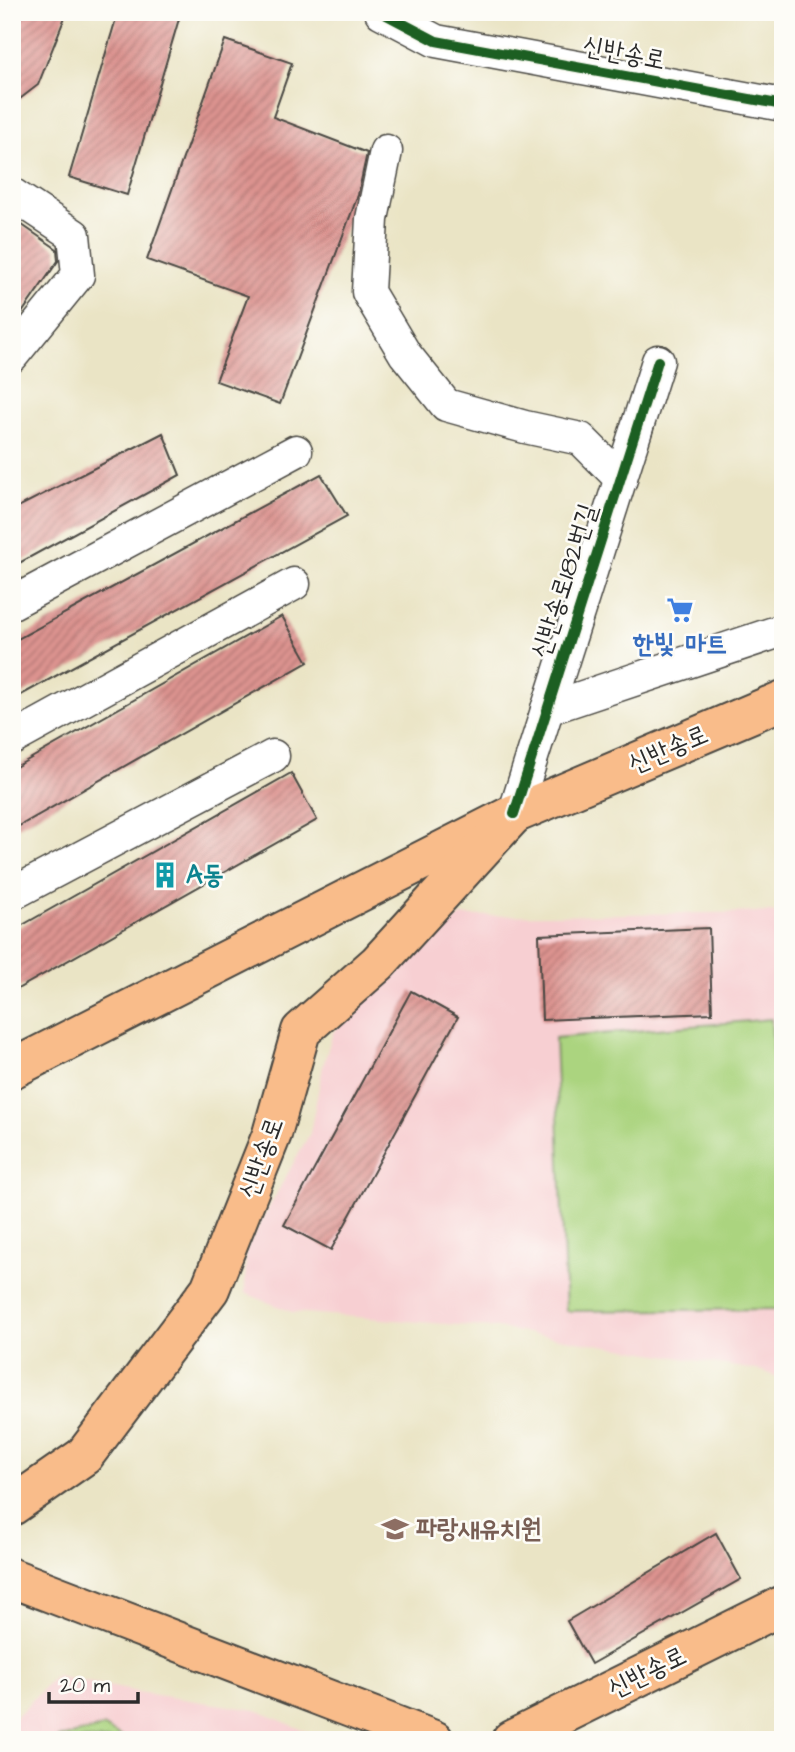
<svg xmlns="http://www.w3.org/2000/svg" width="795" height="1752" font-family="'Architects Daughter','Poor Story',sans-serif">
  <style>
    .built { fill: #f7cfd2 }
    .grass { fill: #abd47f; stroke: #6b8055; stroke-width: 2 }
    .building { fill: url(#building-hatch) }
    .lines { fill: none; stroke-linecap: round; stroke-linejoin: round }
    .minor-casing { stroke: #484742; stroke-width: 35 }
    .major-casing { stroke: #484742; stroke-width: 42 }
    .minor { stroke: #fff; stroke-width: 32 }
    .major { stroke: #f9bc8a; stroke-width: 38 }
    .cycleway-casing { stroke: #fdfcf7; stroke-width: 15 }
    .cycleway { stroke: #1b5e20; stroke-width: 10 }
    .labels { text-anchor: middle; dominant-baseline: central; stroke-width: 5; stroke-linejoin: round; paint-order: stroke }
    .street-label { font-size: 26px; fill: #2b2b2b; stroke: #fdfcf7 }
    .shop-label { font-size: 26px; font-weight: bold; fill: #366cbe; stroke: #fdfcf7 }
    .culture-label { font-size: 26px; font-weight: bold; fill: #0d838f; stroke: #fdfcf7; text-anchor: start }
    .education-label { font-size: 26px; font-weight: bold; fill: #785e54; stroke: #fdfcf7; text-anchor: start }
  </style>
  <defs>
    <pattern id="building-hatch" width="6" height="6" patternUnits="userSpaceOnUse" patternTransform="scale(1.75)"><rect width="6" height="6" fill="#dc938f"/><path d="M-1 1l2-2M0 6l6-6M5 7l2-2" fill="none" stroke="#b37875"/></pattern>
  </defs>
  <rect width="100%" height="100%" fill="#fdfcf7"/>
  <filter id="ink" filterUnits="userSpaceOnUse"><feTurbulence type="fractalNoise" baseFrequency=".0143" numOctaves="2"/><feDisplacementMap in="SourceGraphic" scale="14" xChannelSelector="R" yChannelSelector="G"/><feConvolveMatrix kernelMatrix="1 2 1 2 8 2 1 2 1" color-interpolation-filters="sRGB"/></filter>
  <filter id="wash" filterUnits="userSpaceOnUse"><feTurbulence type="fractalNoise" baseFrequency=".00686" numOctaves="4" result="noise"/><feDisplacementMap in="SourceGraphic" scale="28" xChannelSelector="R" yChannelSelector="G"/><feGaussianBlur stdDeviation="1.57" result="paint"/><feColorMatrix in="noise" values="0 0 0 0 0 0 0 0 0 0 0 0 0 0 0 0 0 1.4 0 .05"/><feComposite in="paint" operator="in"/></filter>
  <g filter="url(#wash)">
    <rect width="100%" height="100%" fill="#eae4c5"/>
    <g class="built">
      <path d="M783 912V1379L762 1371 497 1328 292 1312 245 1293 246 1249 310 1133 323 1066 333 1032 405 954 461 916Z"/>
      <path d="M55 1676 149 1694 256 1710 327 1740H12V1721Z"/>
    </g>
    <g class="grass">
      <path d="M771 1019 783 1231V1309L566 1311 555 1038Z"/>
      <path d="M104 1727 127 1740H57L59 1738Z"/>
    </g>
    <g id="blocks">
      <g class="building">
        <path d="M12 12H67L38 85 12 105Z"/>
        <path d="M118 12H181L127 195 69 177Z"/>
        <path d="M225 40 292 63 273 117 367 153 358 195 280 404 216 381 248 296 147 260Z"/>
        <path d="M12 218 57 249 58 261 12 327Z"/>
        <path d="M163 433 180 475 12 567V510Z"/>
        <path d="M321 474 347 516 12 700V642Z"/>
        <path d="M282 616 308 662 12 830V769Z"/>
        <path d="M291 773 317 820 12 992V931Z"/>
        <path d="M709 928 712 1013 542 1020 539 935Z"/>
        <path d="M411 991 458 1017 331 1250 284 1225Z"/>
        <path d="M716 1533 741 1579 591 1664 567 1621Z"/>
      </g>
    </g>
  </g>
  <g filter="url(#ink)">
    <use href="#blocks" fill-opacity="0" stroke="#484742" stroke-width="2"/>
    <g class="lines">
      <g class="minor-casing">
        <g id="minor">
          <path d="M381 12 436 41 783 105"/>
          <path d="M386 151 372 219 368 292 405 354 446 405 525 427 581 439 621 479"/>
          <path d="M12 194 74 235 78 275 12 356"/>
          <path d="M12 603 296 451"/>
          <path d="M547 709 783 630"/>
          <path d="M12 739 294 584"/>
          <path d="M514 814 658 361"/>
          <path d="M12 894 273 756"/>
        </g>
      </g>
      <g class="major-casing">
        <g id="major">
          <path d="M12 1069 514 814 783 700"/>
          <path d="M12 1506 84 1456 210 1289 272 1134 301 1031 378 963 514 814"/>
          <path d="M12 1578 434 1740"/>
          <path d="M511 1740 783 1605"/>
        </g>
      </g>
      <use href="#minor" class="minor"/>
      <use href="#major" class="major"/>
      <g class="cycleway-casing">
        <g id="cycleway">
          <path d="M381 12 436 41 783 105"/>
          <path d="M514 814 658 361"/>
        </g>
      </g>
      <use href="#cycleway" class="cycleway"/>
    </g>
  </g>
  <defs>
    <g id="supermarket-bare" transform="scale(2.1)"><path d="M-6-5.5h2.5l.6 2H6L4.5 2H-2.5L-4.4-4H-6ZM-1.5 3.2a1.3 1.3 0 1 0 .1 0ZM3 3.2a1.3 1.3 0 1 0 .1 0Z" fill="#3f7fe0" stroke="#fdfcf7" stroke-width="2.5" paint-order="stroke"/></g>
    <g id="building-bare" transform="scale(2.1)"><path d="M-4-6H4V6H1V3H-1V6H-4ZM-2.5-4.3h1.7v1.8h-1.7ZM.8-4.3h1.7v1.8H.8ZM-2.5-1h1.7V.8h-1.7ZM.8-1h1.7V.8H.8Z" fill="#0f9aa8" stroke="#fdfcf7" stroke-width="2.5" paint-order="stroke"/></g>
    <g id="school-bare" transform="scale(2.1)"><path d="M0-5L7-2L0 1L-7-2ZM-4 1L0 2.5L4 1V4Q0 6-4 4Z" fill="#8d6e63" stroke="#fdfcf7" stroke-width="2.5" paint-order="stroke"/></g>
  </defs>
  <g fill-rule="evenodd">
    <use href="#supermarket-bare" x="680" y="610"/>
    <use href="#building-bare" x="165" y="875"/>
    <use href="#school-bare" x="395" y="1529"/>
  </g>
  <g class="labels">
    <g class="street-label">
      <text transform="translate(624 53) rotate(11)">신반송로</text>
      <text transform="translate(564 581) rotate(-72)">신반송로182번길</text>
      <text transform="translate(668 749) rotate(-23)">신반송로</text>
      <text transform="translate(261 1158) rotate(-70)">신반송로</text>
      <text transform="translate(647 1672) rotate(-26)">신반송로</text>
    </g>
    <g class="shop-label">
      <text x="680" y="644">한빛 마트</text>
    </g>
    <g class="culture-label">
      <text x="186" y="875">A동</text>
    </g>
    <g class="education-label">
      <text x="416" y="1529">파랑새유치원</text>
    </g>
  </g>
  <rect width="795" height="1752" fill="none" stroke="#fdfcf7" stroke-width="42"/>
  <path d="M49 1692v10h89v-10" fill="none" stroke="#2b2b2b" stroke-width="3.5"/>
  <text x="60" y="1692" font-size="21" fill="#2b2b2b" stroke="#fdfcf7" stroke-width="5" paint-order="stroke">20 m</text>
</svg>
